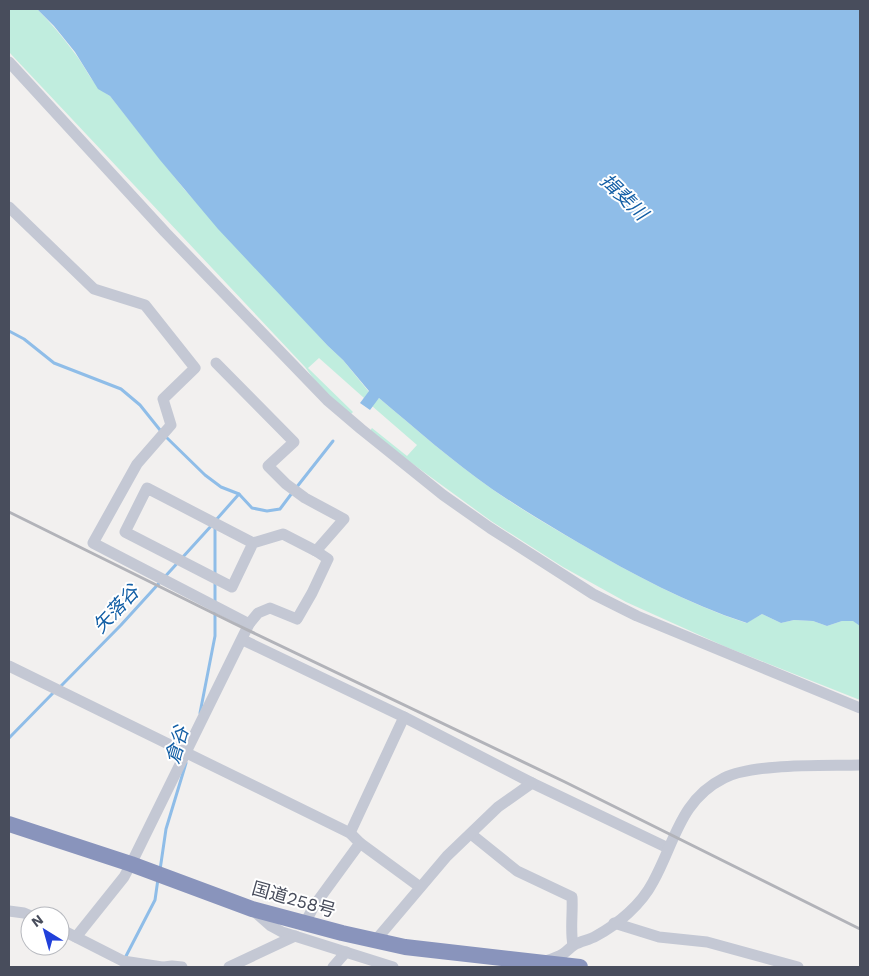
<svg xmlns="http://www.w3.org/2000/svg" width="869" height="976" font-family="'Work Sans','Noto Sans JP',sans-serif">
  <style>
    .green { fill: #c0edde }
    .water { fill: #8fbde8 }
    .lines { fill: none; stroke-linecap: round; stroke-linejoin: round }
    .stream { stroke: #8fbde8; stroke-width: 3 }
    .minor { stroke: #c4c8d4; stroke-width: 11 }
    .highway { stroke: #8994bc; stroke-width: 16 }
    .rail { stroke: #b2b3b9; stroke-width: 3 }
    .labels { text-anchor: middle; dominant-baseline: central; stroke-width: 4; stroke-linejoin: round; paint-order: stroke }
    .street-label { font-size: 18px; fill: #484d5c; stroke: #fff }
    .water-label { font-size: 19px; font-style: italic; fill: #125ea5; stroke: #fff }
  </style>
  <rect width="100%" height="100%" fill="#f2f0ef"/>
  <g class="green">
    <path d="M9 9H37C50 22 62 36 73 51 87 68 90 84 110 96L184 189 328 346 343 360 369 392 364 398 319 358 308 368 353 412 350 415 316 382 305 367 9 52Z"/>
    <path d="M379 398C416 429 452 461 492 489 519 508 549 526 579 543 634 575 686 603 746 623L762 614 781 623 794 620 813 621 827 626 842 621H854L860 626V700L726 647 626 602 563 567 491 521 369 432 372 428 407 456 417 445 372 406Z"/>
  </g>
  <path class="water" d="M37 9H860V626L853 621H842L827 626 813 621 794 620 781 623 762 614 747 623C686 603 634 575 579 543 550 526 520 508 492 489 452 461 416 429 379 398L370 410 360 403 369 391 343 360 328 346 218 229 160 160 110 96 98 89 75 52 54 26Z"/>
  <g class="lines">
    <g class="stream">
      <path d="M9 331 24 339 54 363 121 389 140 405 164 435 205 475 221 487 239 494 252 508 267 511 280 509 292 493"/>
      <path d="M296 488 333 441"/>
      <path d="M216 520 239 494"/>
      <path d="M215 526V575"/>
      <path d="M215 581V602"/>
      <path d="M59 688 121 625 212 525"/>
      <path d="M200 713 215 636V608"/>
      <path d="M9 738 54 692"/>
      <path d="M160 870 166 829 186 763"/>
      <path d="M125 958 155 900 158 879"/>
    </g>
    <g class="minor">
      <path d="M9 62 165 232 327 400 361 429 443 495 490 528 593 594 637 616 860 708"/>
      <path d="M9 207 94 289 145 305 195 368 163 399 171 425 137 464 93 543 249 624"/>
      <path d="M216 363 294 442 268 466 286 484 305 498 344 519 316 551"/>
      <path d="M243 640 404 717 532 783 668 848"/>
      <path d="M9 666 350 833 360 843 420 887"/>
      <path d="M350 833 404 717"/>
      <path d="M471 834 517 871 572 897C573 913 570 930 573 945"/>
      <path d="M9 911 24 913 31 916"/>
      <path d="M255 912 271 926 282 932 393 967"/>
      <path d="M305 923 314 906 360 843"/>
      <path d="M614 923 659 937 707 942 798 967"/>
      <path d="M60 929 123 961 162 967"/>
      <path d="M76 937 124 877 131 864 249 624 258 613 270 608 297 619 312 593 328 559 316 551 283 534 253 543 147 488 125 532 232 587 253 543"/>
      <path d="M375 941 447 856 498 807 532 783"/>
      <path d="M545 961C549 960 555 958 559 956 565 954 569 948 574 945 581 941 589 940 596 936 618 924 641 905 653 882 675 842 680 800 724 778 754 763 826 766 860 765"/>
      <path d="M164 967 172 966 182 967"/>
      <path d="M229 967 295 936"/>
      <path d="M333 967 346 952"/>
    </g>
    <path class="highway" d="M9 824 131 864 252 909 342 933 405 947 580 967"/>
    <path class="rail" d="M9 512 233 623 565 782 860 929"/>
  </g>
  <g class="labels">
    <g class="street-label">
      <text transform="translate(294 899) rotate(16)">国道258号</text>
    </g>
    <g class="water-label">
      <text transform="translate(624 197) rotate(44)">揖斐川</text>
      <text transform="translate(116 609) rotate(-47)">矢落谷</text>
      <text transform="translate(177 745) rotate(-74)">倉谷</text>
    </g>
  </g>
  <rect width="869" height="976" fill="none" stroke="#484d5c" stroke-width="20"/>
  <g transform="translate(45 931) rotate(323)"><circle r="24" fill="#ffffff" stroke="#b6b8be"/>
  <path d="M0-4L9 19L0 12L-9 19Z" fill="#2140da"/>
  <text y="-8" font-size="14" font-weight="bold" text-anchor="middle" fill="#484d5c">N</text>
  </g>
</svg>
